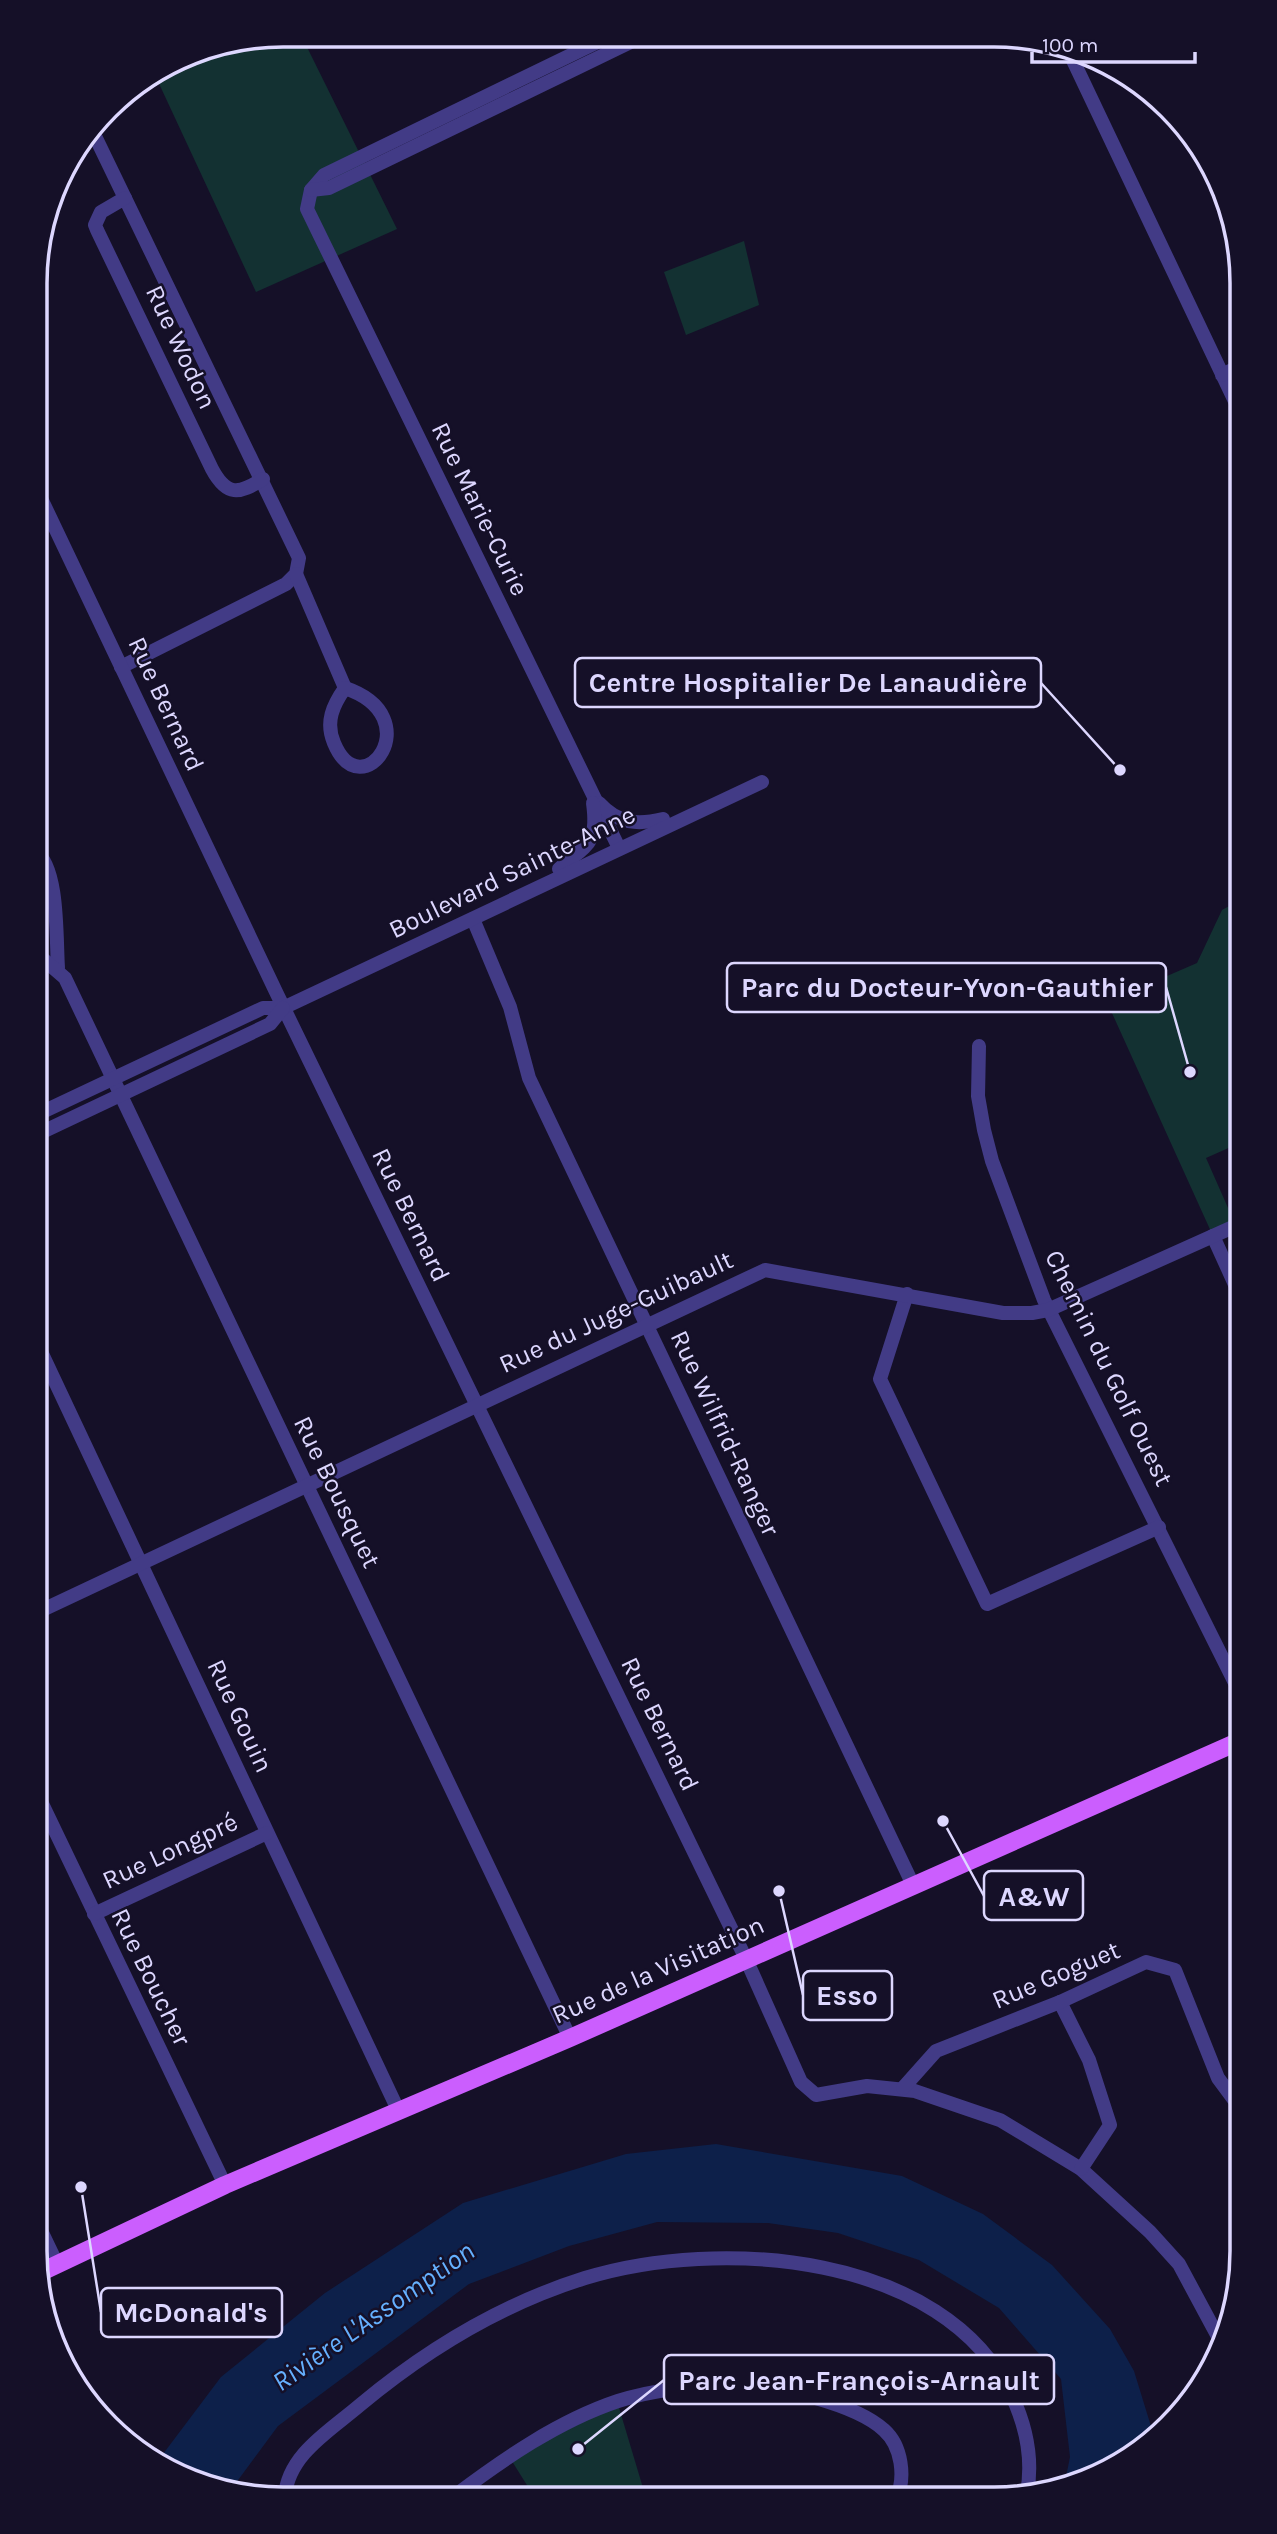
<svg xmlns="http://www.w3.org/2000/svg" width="1277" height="2534" font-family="Karla,sans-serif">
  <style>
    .green { fill: #133132 }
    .water { fill: #0d204a }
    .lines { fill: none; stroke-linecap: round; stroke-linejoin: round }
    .minor { stroke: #423b86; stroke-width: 14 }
    .major { stroke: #cb5efe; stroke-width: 18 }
    .labels { text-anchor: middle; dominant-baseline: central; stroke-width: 5; stroke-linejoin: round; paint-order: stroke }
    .street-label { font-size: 26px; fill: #ddd7ff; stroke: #151028 }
    .water-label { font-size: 28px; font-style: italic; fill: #65b0fe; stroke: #151028 }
    .rim { fill: none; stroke: #ddd7ff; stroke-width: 3.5 }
    .leader { fill: none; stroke: #ddd7ff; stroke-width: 2.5 }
    .callout-dot { fill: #ddd7ff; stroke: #151028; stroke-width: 2.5 }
    .callout { fill: #151028; stroke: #ddd7ff; stroke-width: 2.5 }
    .callout-label { font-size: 28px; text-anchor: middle; font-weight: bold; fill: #ddd7ff }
  </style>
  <rect width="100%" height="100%" fill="#151028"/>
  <g class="green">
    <path d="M284 35H301L397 229 256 292 155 75 189 54Z"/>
    <path d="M744 241 759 305 686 335 664 272Z"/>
    <path d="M1242 899V1142L1206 1158 1236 1226 1213 1236 1107 1002 1197 963 1222 910Z"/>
    <path d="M617 2401 646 2498H535L510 2458Z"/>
  </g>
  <path class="water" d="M716 2144 902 2176 983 2214 1052 2265 1110 2329 1134 2371 1154 2436 1132 2457 1064 2487 1070 2457 1061 2379 999 2308 919 2260 838 2233 768 2223 657 2222 569 2246 469 2284 278 2426 230 2491 174 2474 157 2462 221 2377 325 2293 463 2203 626 2154Z"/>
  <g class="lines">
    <g class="minor">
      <path d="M608 37 324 175 311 190 307 209 619 848"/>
      <path d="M1070 54 1242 416"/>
      <path d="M93 132 299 558 296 574 286 584 121 667"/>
      <path d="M311 190 329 188 641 37"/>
      <path d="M125 198 101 212 95 225 97 230 212 469C227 497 239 494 263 479"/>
      <path d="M1222 375 1242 365"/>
      <path d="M37 490 277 994 746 1959 801 2082 816 2095 867 2086 915 2091 1000 2120 1081 2169 1150 2232 1179 2264 1223 2346"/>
      <path d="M296 574 345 688"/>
      <path d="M345 688C431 717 362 810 334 743 325 722 333 705 345 688Z"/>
      <path d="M599 803C618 824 638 825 663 819"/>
      <path d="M36 852C59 867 56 941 58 968"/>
      <path d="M559 869C585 845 599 846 593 803"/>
      <path d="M473 919 510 1007 529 1078 913 1885"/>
      <path d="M36 953 65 978 570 2038"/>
      <path d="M979 1046 978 1096 984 1130 992 1161 1044 1300 1242 1697"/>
      <path d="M36 1115 263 1008H283L762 782"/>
      <path d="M36 1135 270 1024 283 1008"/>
      <path d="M1213 1236 1242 1300"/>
      <path d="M907 1294 880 1379 987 1604 1159 1527"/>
      <path d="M36 1341 399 2112"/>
      <path d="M36 1613 765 1270 1003 1313H1032L1048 1310 1242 1223"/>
      <path d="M35 1789 225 2185"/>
      <path d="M94 1914 267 1833"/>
      <path d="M1060 2002 1089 2060 1110 2125 1081 2169"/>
      <path d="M903 2088 936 2051 1060 2002 1146 1962 1175 1970 1218 2078 1241 2109"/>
      <path d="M35 2218 57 2264"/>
      <path d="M285 2497C287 2455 331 2430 360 2405 426 2350 502 2304 585 2278 718 2237 944 2252 1012 2396 1026 2426 1033 2460 1027 2493"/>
      <path d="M453 2497C502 2460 558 2421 618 2401 656 2389 698 2385 738 2385 776 2385 856 2404 884 2430 902 2446 906 2478 896 2499"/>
    </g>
    <path class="major" d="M39 2273 225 2185 570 2038 1242 1740"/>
  </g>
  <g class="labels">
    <g class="street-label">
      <text transform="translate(181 347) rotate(65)">Rue Wodon</text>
      <text transform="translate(480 509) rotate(64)">Rue Marie-Curie</text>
      <text transform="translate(166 704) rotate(65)">Rue Bernard</text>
      <text transform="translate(512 872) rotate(-26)">Boulevard Sainte-Anne</text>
      <text transform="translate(411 1215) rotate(64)">Rue Bernard</text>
      <text transform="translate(616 1312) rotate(-25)">Rue du Juge-Guibault</text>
      <text transform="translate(1109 1368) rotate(64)">Chemin du Golf Ouest</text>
      <text transform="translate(725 1433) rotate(65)">Rue Wilfrid-Ranger</text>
      <text transform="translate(337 1492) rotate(64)">Rue Bousquet</text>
      <text transform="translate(240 1716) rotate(65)">Rue Gouin</text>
      <text transform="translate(660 1724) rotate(64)">Rue Bernard</text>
      <text transform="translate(170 1851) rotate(-25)">Rue Longpré</text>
      <text transform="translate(658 1970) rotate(-24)">Rue de la Visitation</text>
      <text transform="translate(1056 1975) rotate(-23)">Rue Goguet</text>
      <text transform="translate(151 1977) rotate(64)">Rue Boucher</text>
    </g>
    <g class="water-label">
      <text transform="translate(373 2316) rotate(-35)">Rivière L'Assomption</text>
    </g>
  </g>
  <path d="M0 0H1277V2534H0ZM283 47H994A236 236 0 0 1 1230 283V2251A236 236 0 0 1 994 2487H283A236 236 0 0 1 47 2251V283A236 236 0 0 1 283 47Z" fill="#151028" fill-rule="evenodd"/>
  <path class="rim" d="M283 47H994A236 236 0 0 1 1230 283V2251A236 236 0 0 1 994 2487H283A236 236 0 0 1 47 2251V283A236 236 0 0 1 283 47Z"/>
  <path class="leader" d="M1120 770L1041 683M1190 1072L1166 987M943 1821L984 1896M779 1891L803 1995M81 2187L101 2312M578 2449L664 2380"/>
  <g class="callout-dot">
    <circle cx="1120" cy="770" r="7"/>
    <circle cx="1190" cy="1072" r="7"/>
    <circle cx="943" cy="1821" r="7"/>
    <circle cx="779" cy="1891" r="7"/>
    <circle cx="81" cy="2187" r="7"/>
    <circle cx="578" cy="2449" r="7"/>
  </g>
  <g class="callout">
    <rect x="575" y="658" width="466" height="49" rx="7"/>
    <rect x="727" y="963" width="439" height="49" rx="7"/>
    <rect x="984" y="1871" width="99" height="49" rx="7"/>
    <rect x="803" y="1971" width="89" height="49" rx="7"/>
    <rect x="101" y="2288" width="181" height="49" rx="7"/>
    <rect x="664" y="2355" width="390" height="49" rx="7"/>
  </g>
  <g class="callout-label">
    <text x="808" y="692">Centre Hospitalier De Lanaudière</text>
    <text x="947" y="997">Parc du Docteur-Yvon-Gauthier</text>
    <text x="1034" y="1906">A&amp;W</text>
    <text x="847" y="2005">Esso</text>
    <text x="191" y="2322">McDonald's</text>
    <text x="859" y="2390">Parc Jean-François-Arnault</text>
  </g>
  <path d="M1032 52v10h163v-10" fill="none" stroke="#ddd7ff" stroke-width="3.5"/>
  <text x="1042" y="52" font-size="21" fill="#ddd7ff" stroke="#151028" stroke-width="5" paint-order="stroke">100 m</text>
</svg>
